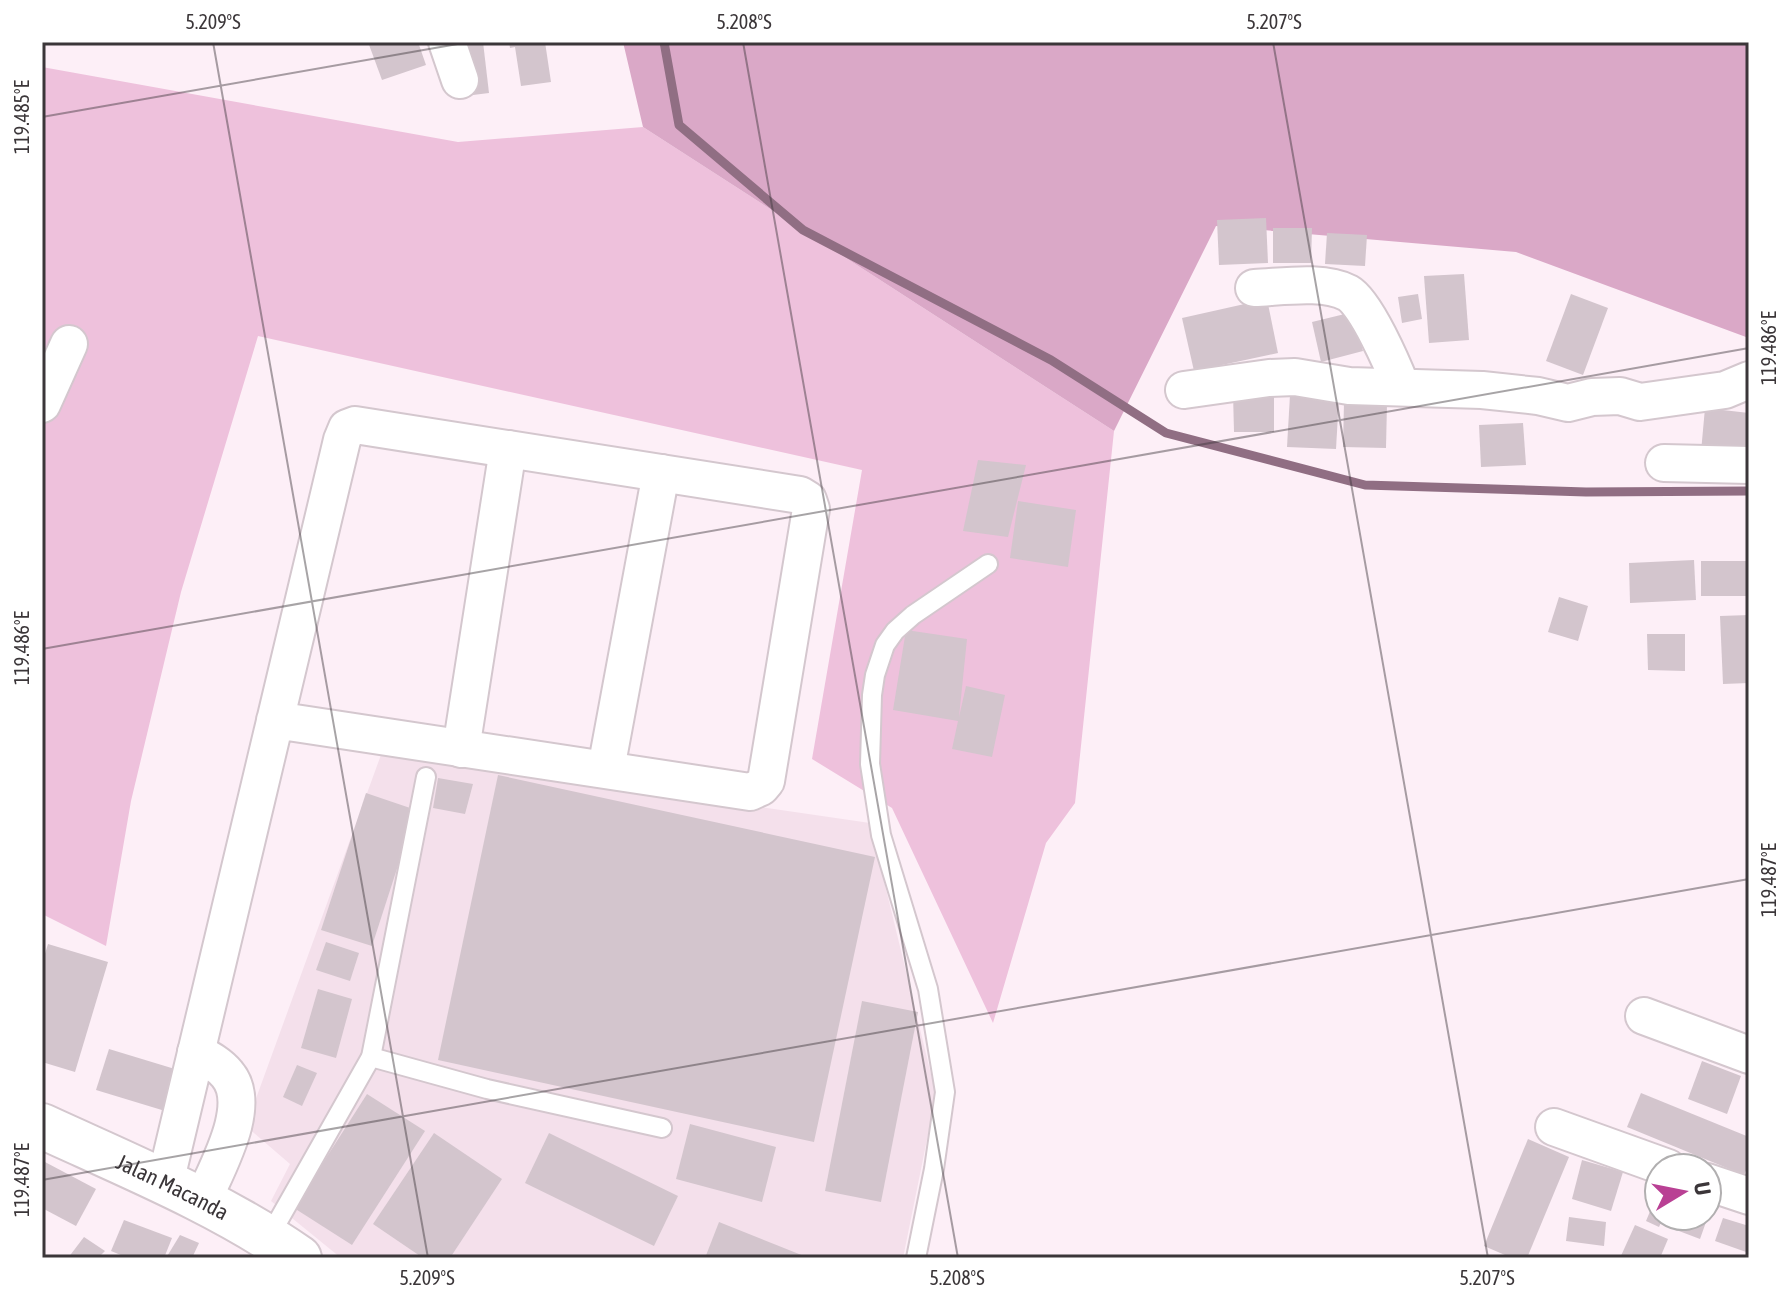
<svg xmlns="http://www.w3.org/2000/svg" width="1791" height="1300" font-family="'Asap Condensed',sans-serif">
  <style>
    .built { fill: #f4e0eb }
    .green { fill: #eec1dc }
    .forest { fill: #daa8c7 }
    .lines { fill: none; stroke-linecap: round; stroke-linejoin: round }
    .stream { stroke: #906e83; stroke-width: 9 }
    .building { fill: #d3c5cd }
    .service-casing { stroke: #d4c7ce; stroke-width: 22 }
    .minor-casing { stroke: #d4c7ce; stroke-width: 40 }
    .tertiary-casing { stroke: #d4c7ce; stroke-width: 48 }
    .service { stroke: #fff; stroke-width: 18 }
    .minor { stroke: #fff; stroke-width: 36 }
    .tertiary { stroke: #fff; stroke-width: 44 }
    .ticks { fill: none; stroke: #3b3639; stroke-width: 2; stroke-opacity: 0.45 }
    .labels { text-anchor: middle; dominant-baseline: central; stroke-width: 8; stroke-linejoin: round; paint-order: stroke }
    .street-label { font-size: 22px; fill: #3b3639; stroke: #fff }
    .neatline { fill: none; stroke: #3b3639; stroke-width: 3 }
    .ticks-label { font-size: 20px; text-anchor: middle; fill: #3b3639 }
  </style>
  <rect width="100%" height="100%" fill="#fdeff7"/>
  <path class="built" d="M382 752 870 823 936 1095 903 1258H341L271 1201 290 1164 246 1126Z"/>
  <path class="green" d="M42 67 458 142 643 127 1114 431 1075 803 1046 843 993 1023 892 808 812 759 862 470 258 336 181 592 131 801 106 946 42 914Z"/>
  <path class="forest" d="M623 42H1749V336L1746 337 1516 252 1216 226 1114 431 643 127Z"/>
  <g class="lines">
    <path class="stream" d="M664 42 679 125 803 230 1051 360 1166 433 1365 485 1586 492 1749 491"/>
  </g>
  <g class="building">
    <path d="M368 42H418L426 65 382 80Z"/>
    <path d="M458 42H483L489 93 465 96Z"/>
    <path d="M509 42H545L551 82 521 86 515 47 510 48Z"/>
    <path d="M1266 218 1268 263 1219 265 1217 220Z"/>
    <path d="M1273 228H1312L1311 263H1273Z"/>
    <path d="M1327 233 1367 235 1365 266 1325 264Z"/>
    <path d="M1464 274 1469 340 1429 343 1424 276Z"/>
    <path d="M1418 294 1422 319 1402 323 1398 297Z"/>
    <path d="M1571 294 1608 308 1583 375 1546 361Z"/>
    <path d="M1267 299 1278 353 1194 371 1182 318Z"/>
    <path d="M1353 312 1363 351 1321 362 1312 322Z"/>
    <path d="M1274 392V432H1234L1233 393Z"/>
    <path d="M1290 395 1339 397 1336 449 1287 447Z"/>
    <path d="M1344 402 1387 403 1386 448 1343 447Z"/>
    <path d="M1705 408 1749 413 1747 456 1701 452Z"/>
    <path d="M1523 423 1526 465 1481 467 1479 425Z"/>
    <path d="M978 460 1026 465 1008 537 963 531Z"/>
    <path d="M1018 501 1076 510 1068 567 1010 558Z"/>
    <path d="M1694 560 1696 600 1630 603 1629 563Z"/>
    <rect x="1701" y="561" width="48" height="35"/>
    <path d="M1559 597 1588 606 1578 641 1548 632Z"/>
    <path d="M1749 615V683L1723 684 1720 616Z"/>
    <path d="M906 630 967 639 959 717 966 686 1005 695 992 757 952 749 958 721 893 710Z"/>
    <path d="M1647 634H1685V671L1648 670Z"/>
    <path d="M498 775 875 857 814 1142 438 1060Z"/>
    <path d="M438 778 473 784 465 814 433 808Z"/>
    <path d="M366 793 416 810 372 946 321 930Z"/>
    <path d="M326 942 359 953 350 981 316 970Z"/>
    <path d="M48 944 108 962 75 1072 42 1062V963Z"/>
    <path d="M318 989 352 999 336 1058 301 1048Z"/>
    <path d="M862 1001 918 1012 881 1202 825 1191Z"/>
    <path d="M109 1049 188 1073 175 1114 96 1090Z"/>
    <path d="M1702 1061 1741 1076 1727 1114 1688 1099Z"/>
    <path d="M297 1065 317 1073 302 1106 283 1097Z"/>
    <path d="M1641 1093 1749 1137V1163L1744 1175 1627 1127Z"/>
    <path d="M367 1094 425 1131 352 1245 294 1208Z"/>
    <path d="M690 1124 776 1147 762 1202 676 1179Z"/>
    <path d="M434 1133 502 1179 450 1258H423L373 1224Z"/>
    <path d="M549 1133 678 1196 654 1246 525 1183Z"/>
    <path d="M1528 1139 1569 1157 1527 1258H1512L1484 1246Z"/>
    <path d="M1582 1160 1623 1172 1611 1211 1572 1199Z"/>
    <path d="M45 1162 96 1189 76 1226 42 1208V1168Z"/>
    <path d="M1659 1190V1216H1664L1659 1227 1646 1221Z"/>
    <path d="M1707 1206 1711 1208 1700 1239 1671 1228 1675 1216H1707Z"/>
    <path d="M1569 1217 1606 1222 1604 1246 1566 1241Z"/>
    <path d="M1723 1218 1749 1226V1253L1715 1241Z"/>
    <path d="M124 1220 172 1238 164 1258H128L111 1251Z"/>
    <path d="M719 1222 809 1258H705Z"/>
    <path d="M1635 1225 1668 1239 1660 1258H1620Z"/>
    <path d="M180 1235 199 1243 192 1258H166Z"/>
    <path d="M84 1237 105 1251 98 1258H68Z"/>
  </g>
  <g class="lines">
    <g class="service-casing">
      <g id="service">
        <path d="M371 1057 487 1089 662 1128"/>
        <path d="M269 1237 371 1057 426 777"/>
        <path d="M916 1258 934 1169 945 1092 928 989 881 835 870 764 872 695 875 675 885 645 895 631 913 615 988 564"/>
      </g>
    </g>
    <g class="minor-casing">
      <g id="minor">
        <path d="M447 42 460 80"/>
        <path d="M1254 288C1282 287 1323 280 1348 293 1366 303 1393 366 1401 386"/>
        <path d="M1184 390 1269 378 1295 377 1349 386 1482 390 1538 396 1568 403 1592 397 1620 396 1640 402 1725 390 1749 380"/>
        <path d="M42 404 69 344"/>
        <path d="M1664 463 1749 465"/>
        <path d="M461 749 508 449"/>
        <path d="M606 769 661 473"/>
        <path d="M1644 1016 1749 1055"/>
        <path d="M196 1052C207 1058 219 1064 227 1074 254 1105 216 1169 203 1200"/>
        <path d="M1554 1127 1668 1168"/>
        <path d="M1707 1182 1749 1196"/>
        <path d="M165 1183 342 440 347 428 355 425 800 495 808 500 811 509 766 781 761 787 750 792 275 720"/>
      </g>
    </g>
    <g class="tertiary-casing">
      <g id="tertiary">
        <path id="s1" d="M42 1126C129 1166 220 1203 299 1258"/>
      </g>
    </g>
    <use href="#service" class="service"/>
    <use href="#minor" class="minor"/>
    <use href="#tertiary" class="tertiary"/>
  </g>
  <path class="ticks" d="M213 42 428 1258M743 42 958 1258M1273 42 1488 1258M42 117 469 42M42 649 1749 348M42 1180 1749 879"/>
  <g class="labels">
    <g class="street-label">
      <text stroke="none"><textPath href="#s1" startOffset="144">Jalan Macanda</textPath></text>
    </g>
  </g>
  <rect width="1791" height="1300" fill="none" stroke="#ffffff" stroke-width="88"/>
  <g transform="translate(1683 1192) rotate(80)"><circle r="38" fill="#ffffff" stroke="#b1afb0" stroke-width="2"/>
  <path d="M0-6L14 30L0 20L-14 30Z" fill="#b94094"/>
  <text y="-12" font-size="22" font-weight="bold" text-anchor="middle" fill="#3b3639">U</text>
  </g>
  <rect x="44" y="44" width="1703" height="1212" class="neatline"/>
  <g class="ticks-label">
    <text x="213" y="29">5.209°S</text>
    <text x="744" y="29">5.208°S</text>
    <text x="1274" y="29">5.207°S</text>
    <text transform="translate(22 117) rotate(-90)" y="7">119.485°E</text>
    <text transform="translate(1769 348) rotate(-90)" y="7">119.486°E</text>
    <text transform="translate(22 648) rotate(-90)" y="7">119.486°E</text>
    <text transform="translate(1769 880) rotate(-90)" y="7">119.487°E</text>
    <text transform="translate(22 1180) rotate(-90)" y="7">119.487°E</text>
    <text x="427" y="1285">5.209°S</text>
    <text x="957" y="1285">5.208°S</text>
    <text x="1487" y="1285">5.207°S</text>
  </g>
</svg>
